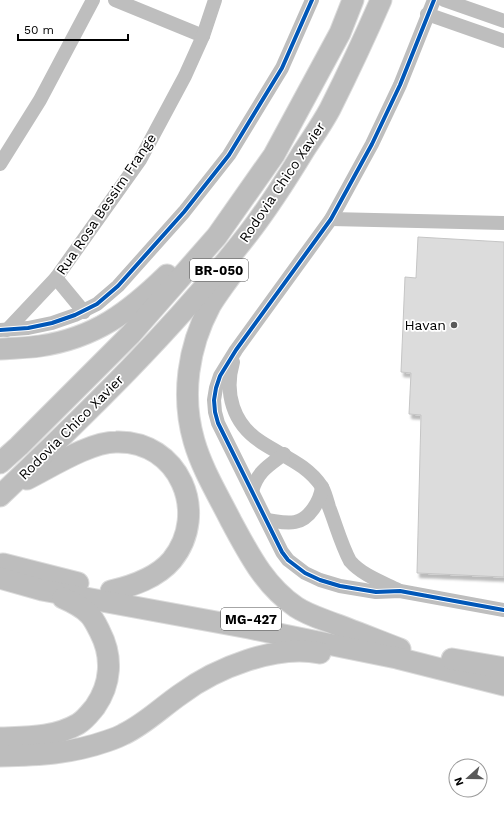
<svg xmlns="http://www.w3.org/2000/svg" width="504" height="814" font-family="'Work Sans',sans-serif">
  <style>
    .building { fill: #dcdcdc; stroke: #c5c5c5; filter: url(#shadow) }
    .lines { fill: none; stroke-linecap: round; stroke-linejoin: round }
    .highway-casing { stroke: #dbdbdb; stroke-width: 23 }
    .minor { stroke: #bebebe; stroke-width: 14 }
    .highway { stroke: #bdbdbd; stroke-width: 21 }
    .cycleway-casing { stroke: #fff; stroke-width: 6 }
    .cycleway { stroke: #0057b8; stroke-width: 4 }
    .poi-dot { fill: #595959; stroke: #fff; stroke-width: 1.5 }
    .labels { text-anchor: middle; dominant-baseline: central; stroke-width: 3.5; stroke-linejoin: round; paint-order: stroke }
    .shield { fill: #fff; stroke: #4c4c4c; stroke-width: 1 }
    .shield-label { font-size: 13px; font-weight: bold; fill: #000 }
    .street-label { font-size: 14px; fill: #000; stroke: #fff }
    .poi-label { font-size: 14px; fill: #000; stroke: #fff; text-anchor: end }
  </style>
  <defs>
    <filter id="shadow"><feDropShadow dx="2.5" dy="4.5" stdDeviation="1" flood-color="#0004"/></filter>
  </defs>
  <rect width="100%" height="100%" fill="#fff"/>
  <path class="building" d="M418 237 504 242V577L417 573 421 415 409 414 411 373 401 372 405 277 416 278Z"/>
  <g class="lines">
    <g class="highway-casing">
      <g id="highway">
        <path d="M234 271C226 283 217 294 210 306 188 347 181 396 194 441 202 469 218 495 231 521 249 554 264 585 296 607 308 615 322 619 335 624 357 632 379 641 400 649"/>
        <path d="M0 349C13 348 27 348 40 346 95 338 129 312 167 275"/>
        <path d="M0 463 19 446 131 334 217 236 274 155 340 33 353 0"/>
        <path d="M27 479C51 467 90 442 116 442 179 440 210 513 172 560 157 578 132 586 111 591"/>
        <path d="M0 496C87 413 174 329 248 234 268 208 286 180 303 152 312 138 322 124 330 109 348 73 365 37 381 0"/>
        <path d="M3 564 78 583"/>
        <path d="M0 578 42 590 249 628 397 658 504 685"/>
        <path d="M452 659 504 668"/>
        <path d="M0 738C27 737 54 738 78 724 85 720 90 713 95 707 111 684 113 657 100 632 97 626 94 619 89 614 81 606 72 602 63 598"/>
        <path d="M0 756C39 755 70 754 107 741 113 739 119 737 124 734 145 724 162 707 181 694 216 668 276 644 320 653"/>
      </g>
    </g>
    <g class="minor">
      <path d="M115 0 203 36"/>
      <path d="M434 0 400 85 372 144 331 219 236 350 220 376 216 388 214 400 215 412 218 423 282 552 288 560 305 573 320 580 340 586 376 592 400 591 504 610"/>
      <path d="M444 0 504 21"/>
      <path d="M427 14 504 41"/>
      <path d="M0 164 40 100 93 0"/>
      <path d="M331 219 504 223"/>
      <path d="M56 278 84 312"/>
      <path d="M0 330 28 328 52 323 75 315 97 304 118 286 184 212 229 155 282 68 312 0"/>
      <path d="M7 330 56 278 140 160 185 76 203 36 215 0"/>
      <path d="M233 362C224 393 233 424 261 442 282 456 307 464 322 487 325 492 327 500 329 507 336 525 341 544 350 561 362 575 382 582 398 590"/>
      <path d="M252 491C258 471 268 466 284 454"/>
      <path d="M267 520C276 521 286 524 295 522 310 519 320 501 322 487"/>
    </g>
    <use href="#highway" class="highway"/>
    <g class="cycleway-casing">
      <g id="cycleway">
        <path d="M434 0 400 85 372 144 331 219 236 350 220 376 216 388 214 400 215 412 218 423 282 552 288 560 305 573 320 580 340 586 376 592 400 591 504 610"/>
        <path d="M0 330 28 328 52 323 75 315 97 304 118 286 184 212 229 155 282 68 312 0"/>
      </g>
    </g>
    <use href="#cycleway" class="cycleway"/>
  </g>
  <circle class="poi-dot" cx="454" cy="325" r="4"/>
  <g class="labels">
    <g class="shield">
      <rect x="190" y="259" width="58" height="22" rx="3"/>
      <rect x="221" y="608" width="60" height="22" rx="3"/>
    </g>
    <g class="shield-label">
      <text x="219" y="270">BR-050</text>
      <text x="251" y="619">MG-427</text>
    </g>
    <g class="street-label">
      <text transform="translate(282 182) rotate(-56)">Rodovia Chico Xavier</text>
      <text transform="translate(106 204) rotate(-56)">Rua Rosa Bessim Frange</text>
      <text transform="translate(71 427) rotate(-45)">Rodovia Chico Xavier</text>
    </g>
    <g class="poi-label">
      <text x="446" y="325">Havan</text>
    </g>
  </g>
  <g transform="translate(468 778) rotate(249)"><circle r="19" fill="#ffffff" stroke="#999999"/>
  <path d="M0-3L7 15L0 10L-7 15Z" fill="#595959"/>
  <text y="-6" font-size="11" font-weight="bold" text-anchor="middle" fill="#000000">N</text>
  </g>
  <path d="M18 34v6h110v-6" fill="none" stroke="#000000" stroke-width="2"/>
  <text x="24" y="34" font-size="12" fill="#000000" stroke="#ffffff" stroke-width="3" paint-order="stroke">50 m</text>
</svg>
